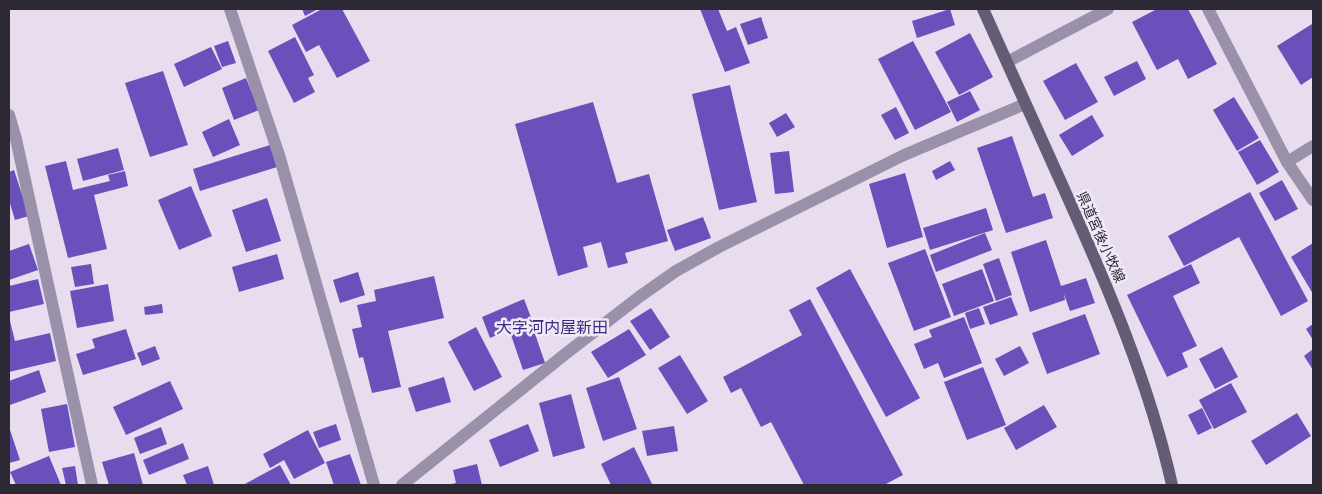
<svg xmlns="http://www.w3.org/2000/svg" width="1322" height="494" font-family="Ubuntu,'Noto Sans JP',sans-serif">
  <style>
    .building { fill: #6a50ba }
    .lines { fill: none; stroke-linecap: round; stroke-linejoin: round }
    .minor { stroke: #9b90a9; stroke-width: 12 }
    .major { stroke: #645b75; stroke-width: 12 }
    .labels { text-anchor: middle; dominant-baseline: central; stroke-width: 5; stroke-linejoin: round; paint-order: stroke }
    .street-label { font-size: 14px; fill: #2c2935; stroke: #f1e9f8 }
    .quarter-label { font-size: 16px; fill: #3d2a7c; stroke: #f1e9f8 }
  </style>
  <rect width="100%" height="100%" fill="#e7ddef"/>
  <g class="building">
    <path d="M302 9H318L305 16Z"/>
    <path d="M322 9H342L370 61 337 78 319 45 306 52 292 25Z"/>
    <path d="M700 9H718L727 31 736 27 750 63 725 72Z"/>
    <path d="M950 9 955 25 917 38 912 21Z"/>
    <path d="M1157 9H1188L1217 64 1188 79 1178 59 1157 70 1132 22Z"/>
    <path d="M761 17 768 38 748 45 740 24Z"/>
    <path d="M1312 24 1313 77 1301 85 1277 46Z"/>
    <path d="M970 33 993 77 959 95 935 52Z"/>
    <path d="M295 37 314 75 308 78 315 92 294 103 268 51Z"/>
    <path d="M228 41 236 63 222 67 214 46Z"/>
    <path d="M913 41 951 112 915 130 878 59Z"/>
    <path d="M211 47 222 69 184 87 174 64Z"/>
    <path d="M1137 61 1146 79 1114 96 1104 77Z"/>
    <path d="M1076 63 1098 102 1065 120 1043 81Z"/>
    <path d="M163 71 188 145 150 157 125 83Z"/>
    <path d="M246 78 259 110 234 120 222 88Z"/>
    <path d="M730 85 757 202 719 210 692 94Z"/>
    <path d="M970 91 980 110 957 122 947 102Z"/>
    <path d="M1234 97 1259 138 1237 151 1213 110Z"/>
    <path d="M593 102 617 183 649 174 668 241 625 253 628 263 608 268 601 242 583 247 588 267 558 276 515 124Z"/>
    <path d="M896 107 909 133 895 140 881 115Z"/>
    <path d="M786 113 795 127 777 137 769 123Z"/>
    <path d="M1092 115 1104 136 1072 156 1059 135Z"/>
    <path d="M229 119 240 145 213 157 202 132Z"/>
    <path d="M1012 136 1033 197 1045 193 1053 218 1006 233 977 148Z"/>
    <path d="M1260 140 1279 172 1257 185 1238 152Z"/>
    <path d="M270 145 277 167 200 191 193 169Z"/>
    <path d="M118 148 124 170 83 181 77 159Z"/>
    <path d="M789 151 794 192 775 194 770 153Z"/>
    <path d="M66 161 73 190 110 181 108 175 125 171 128 186 94 195 107 249 68 258 45 166Z"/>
    <path d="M950 161 955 170 936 180 932 171Z"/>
    <path d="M14 170 29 216 15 220 9 200V172Z"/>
    <path d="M905 173 923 237 887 248 869 184Z"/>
    <path d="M1282 180 1298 209 1275 221 1259 193Z"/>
    <path d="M191 186 212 236 179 250 158 200Z"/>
    <path d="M1250 192 1308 301 1281 316 1239 237 1184 266 1168 236Z"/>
    <path d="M267 198 281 241 246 252 232 210Z"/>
    <path d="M986 208 993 230 930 250 923 228Z"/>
    <path d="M703 217 711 238 675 251 667 230Z"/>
    <path d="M985 233 992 250 936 272 930 255Z"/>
    <path d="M1046 240 1061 286 1086 278 1095 303 1070 311 1064 294 1065 300 1030 312 1011 252Z"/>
    <path d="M1313 243V294L1291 257Z"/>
    <path d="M29 244 38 270 9 280V251Z"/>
    <path d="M925 249 951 317 914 331 888 263Z"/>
    <path d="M277 254 284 279 239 292 232 267Z"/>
    <path d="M999 258 1012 295 996 301 983 264Z"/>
    <path d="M91 264 94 284 75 287 71 267Z"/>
    <path d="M1191 264 1200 283 1173 296 1197 346 1182 353 1188 367 1167 377 1127 295Z"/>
    <path d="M850 269 920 398 886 417 816 288Z"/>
    <path d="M982 269 994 301 954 316 942 284Z"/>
    <path d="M358 272 365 295 340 303 333 280Z"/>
    <path d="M434 276 444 318 388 331 401 387 372 393 363 357 359 358 352 329 362 327 357 305 376 301 374 290Z"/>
    <path d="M38 279 44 304 9 312V286Z"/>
    <path d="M108 284 114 321 77 328 70 291Z"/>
    <path d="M1011 297 1018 315 990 325 983 307Z"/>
    <path d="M524 299 532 320 490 338 482 317Z"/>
    <path d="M810 299 903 475 884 485H804L771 422 761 427 741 388 731 393 723 377 802 335 789 310Z"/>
    <path d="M162 304 163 313 145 315 144 307Z"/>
    <path d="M651 308 670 337 650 350 630 321Z"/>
    <path d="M979 308 985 324 970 329 965 313Z"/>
    <path d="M1085 314 1100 354 1047 374 1032 333Z"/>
    <path d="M9 317 15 341 50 333 56 361 9 372Z"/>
    <path d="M964 317 982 363 944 378 938 363 924 369 914 344 932 337 929 330Z"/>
    <path d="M1313 324V340L1306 329Z"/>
    <path d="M532 325 545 363 523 370 510 332Z"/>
    <path d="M476 327 502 377 474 391 448 342Z"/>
    <path d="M126 329 136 359 83 375 76 354 95 348 92 339Z"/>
    <path d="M629 329 646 355 608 378 591 352Z"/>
    <path d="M155 346 160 359 142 366 137 353Z"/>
    <path d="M1020 346 1029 363 1004 376 995 359Z"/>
    <path d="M1222 347 1238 377 1215 389 1199 359Z"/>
    <path d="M1313 349V370L1304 356Z"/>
    <path d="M680 355 708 401 687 414 658 368Z"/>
    <path d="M983 367 1006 425 967 440 944 382Z"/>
    <path d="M39 370 46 392 10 405 9 400V381Z"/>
    <path d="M444 377 451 402 416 412 408 388Z"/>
    <path d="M619 377 637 429 603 441 586 388Z"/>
    <path d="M170 381 183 409 126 435 113 407Z"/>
    <path d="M1231 383 1247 412 1214 429 1199 400Z"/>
    <path d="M571 394 585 448 553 457 539 403Z"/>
    <path d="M67 404 75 447 49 452 41 409Z"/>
    <path d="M1044 405 1057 427 1016 450 1004 428Z"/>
    <path d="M1202 408 1212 428 1198 435 1188 415Z"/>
    <path d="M1297 413 1311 436 1266 465 1251 441Z"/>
    <path d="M336 424 341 440 319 448 313 432Z"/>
    <path d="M528 424 539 451 500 467 489 440Z"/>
    <path d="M674 426 678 451 647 456 642 431Z"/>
    <path d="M9 427 20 460 9 463Z"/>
    <path d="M161 427 167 444 140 454 134 438Z"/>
    <path d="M308 430 325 463 294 479 284 460 270 468 263 454Z"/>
    <path d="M183 443 189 459 149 475 143 460Z"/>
    <path d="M634 447 652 484 649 485H611L601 464Z"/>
    <path d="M134 453 143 485H109L102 462Z"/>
    <path d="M350 454 361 485H334L326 462Z"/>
    <path d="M49 456 61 485H16L10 472Z"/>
    <path d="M477 464 482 485H448L456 483 453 470Z"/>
    <path d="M280 465 291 485H243Z"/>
    <path d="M75 466 78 485H66L62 468Z"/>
    <path d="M208 466 214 485H187L183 475Z"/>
  </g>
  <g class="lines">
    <g class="minor">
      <path d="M230 9 279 155 374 485"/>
      <path d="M1208 9 1287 162 1313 200"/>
      <path d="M1007 62 1108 9"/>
      <path d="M9 115 16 139 92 485"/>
      <path d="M1287 162 1313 146"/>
      <path d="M402 485 564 355 639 297 676 271 719 247 904 155 1025 104"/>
    </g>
    <path class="major" d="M983 9C1010 69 1037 129 1064 189 1107 285 1149 382 1172 485"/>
  </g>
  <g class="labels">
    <g class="street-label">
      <text transform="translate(1101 237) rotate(66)">県道宮後小牧線</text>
    </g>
    <g class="quarter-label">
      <text x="552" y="327">大字河内屋新田</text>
    </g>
  </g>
  <rect width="1322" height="494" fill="none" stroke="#2c2935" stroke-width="20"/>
</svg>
